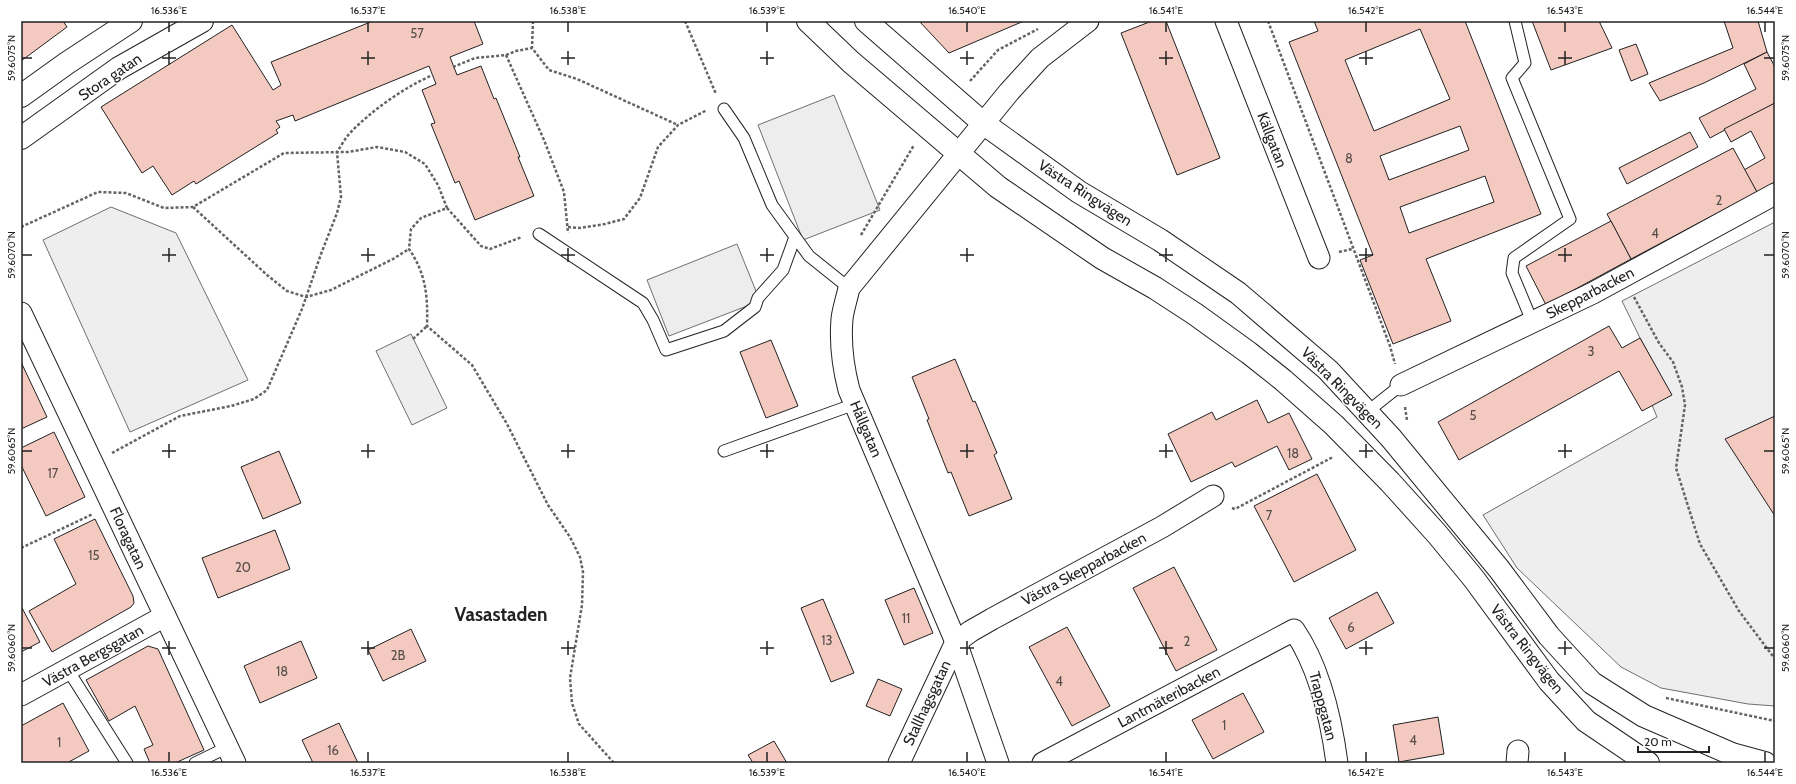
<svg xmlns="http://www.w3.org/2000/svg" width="1796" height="784" font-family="Cabin,sans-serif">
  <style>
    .green { fill: #eee; stroke: #6f6f6f }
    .parking { fill: #ededed; stroke: #6f6f6f }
    .building { fill: #f3c9c0; stroke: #222; fill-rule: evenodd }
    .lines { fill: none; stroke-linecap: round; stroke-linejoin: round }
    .lane-casing { stroke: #222; stroke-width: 13 }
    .street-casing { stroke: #222; stroke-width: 23 }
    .secondary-casing { stroke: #222; stroke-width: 24 }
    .path { stroke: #646464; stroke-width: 2.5; stroke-dasharray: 3 2; stroke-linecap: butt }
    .lane { stroke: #fff; stroke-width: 11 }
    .street { stroke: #fff; stroke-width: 21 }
    .secondary { stroke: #fff; stroke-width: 22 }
    .ticks { fill: none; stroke: #222; stroke-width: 1.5 }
    .labels { text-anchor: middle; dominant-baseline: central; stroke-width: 3; stroke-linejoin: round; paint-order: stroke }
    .number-label { font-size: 13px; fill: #564c4a }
    .street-label { font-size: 15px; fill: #222; stroke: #fff }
    .district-label { font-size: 19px; font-weight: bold; fill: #222; stroke: #fff }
    .neatline { fill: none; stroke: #222; stroke-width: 1.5 }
    .ticks-label { font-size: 10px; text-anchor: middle; fill: #222 }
  </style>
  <rect width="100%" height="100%" fill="#fff"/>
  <g class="green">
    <path d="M111 207 176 233 248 380 130 432 43 240Z"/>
    <path d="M1775 222V706L1748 704 1661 688 1621 667 1517 568 1483 515 1657 417 1652 405 1671 394 1640 338 1622 301Z"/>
    <path d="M411 334 447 408 412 425 376 351Z"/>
  </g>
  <g class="parking">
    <path d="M834 95 880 210 803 240 758 125Z"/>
    <path d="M737 244 760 301 669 336 647 280Z"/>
  </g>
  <g class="building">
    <path d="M21 21H63L67 27 21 61Z"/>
    <path d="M373 21H474L483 44 450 57 457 75 481 66 494 99 496 98 520 157H518L534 196 475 220 459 181 455 183 431 124 435 123 422 90 436 84 429 66 295 121 293 115 276 121 280 127 276 130 278 133 196 184 194 181 172 195 153 166 142 173 101 107 232 25 273 90 281 85 271 62Z"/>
    <path d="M919 21H1024L949 53Z"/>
    <path d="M1152 21H1166L1220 158 1177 175 1121 33Z"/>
    <path d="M1314 21H1465L1541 214 1426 259 1451 321 1393 344 1360 260 1373 255 1289 42 1318 31ZM1420 29 1450 99 1374 131 1345 60ZM1460 126 1469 150 1389 180 1380 156ZM1485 176 1494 202 1409 233 1400 207Z"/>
    <path d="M1532 21H1599L1612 48 1551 70Z"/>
    <path d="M1724 21H1758L1767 52 1704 83 1660 101 1649 83 1733 48Z"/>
    <path d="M1636 44 1648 74 1631 81 1619 50Z"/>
    <path d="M1767 52 1775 67V103L1710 138 1699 118 1756 89 1744 64Z"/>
    <path d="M1775 103V182L1757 192 1744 170 1765 158 1751 131 1731 142 1724 129Z"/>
    <path d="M1690 132 1698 147 1627 184 1619 168Z"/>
    <path d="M1733 148 1757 192 1631 259 1607 214Z"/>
    <path d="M1611 221 1631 259 1546 305 1526 266Z"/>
    <path d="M1609 326 1622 348 1640 338 1672 395 1642 411 1619 371 1459 460 1438 422Z"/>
    <path d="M771 340 798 406 766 418 740 352Z"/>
    <path d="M955 359 973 402 975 401 997 453 994 455 1012 499 969 516 951 472 948 473 927 420 929 419 912 377Z"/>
    <path d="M21 362 47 417 21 429Z"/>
    <path d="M1257 400 1268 423 1289 413 1312 459 1289 470 1277 446 1235 467 1232 462 1191 482 1168 434 1212 412 1216 420Z"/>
    <path d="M1775 416V516L1725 439Z"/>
    <path d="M54 432 85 497 46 516 21 465V448Z"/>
    <path d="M279 451 301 503 263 519 241 467Z"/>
    <path d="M1317 474 1356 550 1294 582 1254 506Z"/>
    <path d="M95 519 133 596 134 603 131 607 52 652 29 611 76 584 54 539Z"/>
    <path d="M275 530 290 569 218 598 202 558Z"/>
    <path d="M1174 567 1217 650 1176 671 1133 588Z"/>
    <path d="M914 588 933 633 904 645 885 600Z"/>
    <path d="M1377 592 1394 623 1346 649 1329 618Z"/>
    <path d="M823 599 854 673 831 682 801 608Z"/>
    <path d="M21 606 40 642 21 652Z"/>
    <path d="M1067 627 1110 706 1072 726 1029 647Z"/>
    <path d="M411 629 426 661 383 681 368 650Z"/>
    <path d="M301 641 317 678 260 703 244 666Z"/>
    <path d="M148 646 158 649 204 750 175 763H150L144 749 153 745 135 706 109 721 86 680Z"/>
    <path d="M878 679 902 689 890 716 866 706Z"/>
    <path d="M1243 693 1264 732 1213 759 1192 720Z"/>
    <path d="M63 703 89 751 67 763H21V726Z"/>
    <path d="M1438 717 1444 754 1399 762 1393 725Z"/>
    <path d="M339 723 358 763H313L302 740Z"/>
    <path d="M774 741 787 763H753L748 755Z"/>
  </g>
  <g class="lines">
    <g class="lane-casing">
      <g id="lane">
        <path d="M1515 21 1525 63 1512 78 1570 219 1514 258 1512 273 1532 321"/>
        <path d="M724 109 744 138 772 205 809 256 849 288"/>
        <path d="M539 234 643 303 653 320 666 350 724 331 755 307 758 298 783 270 795 237"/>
        <path d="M1367 412 1401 385"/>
        <path d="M724 451 855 404"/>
        <path d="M68 670 127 763"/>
        <path d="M195 763 228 747"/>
      </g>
    </g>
    <g class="street-casing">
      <g id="street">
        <path d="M1226 21 1319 258"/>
        <path d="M21 313 235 763"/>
        <path d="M1401 385 1593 293 1775 194"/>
        <path d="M21 695 165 616"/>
        <path d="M899 763 956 642 971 631 992 619 1162 527 1213 496"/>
        <path d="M998 763 956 642 849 390C843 367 840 343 842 319 843 309 847 298 849 288L1009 92 1040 58 1088 21"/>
        <path d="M1043 763 1294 630C1320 668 1331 718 1337 763"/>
        <path d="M1517 763 1518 751"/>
      </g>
    </g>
    <g class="secondary-casing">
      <g id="secondary">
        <path d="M808 21 851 62 998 187 1102 258 1155 288 1195 314 1249 353 1283 380 1334 425 1390 482 1437 534 1474 579 1549 681 1586 721 1648 763"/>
        <path d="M866 21 983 123 1079 192 1160 240 1238 293 1328 370 1391 438 1499 569 1549 636 1592 683 1644 716 1732 754 1765 763"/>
        <path d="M21 96 67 63 131 21"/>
        <path d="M21 138 119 68 202 21"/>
      </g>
    </g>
    <g class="path">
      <path d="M533 21 532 48 549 70 577 79 678 125"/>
      <path d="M685 21 716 94"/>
      <path d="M1268 21 1390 346 1395 364"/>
      <path d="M506 55 544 140 564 192 568 233"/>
      <path d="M453 67 475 58 506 55 516 51 532 48"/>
      <path d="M970 81 998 50 1038 29"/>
      <path d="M193 207 267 275 287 291 306 297 331 290 393 259 409 249"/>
      <path d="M447 208 481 246 490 249 522 237"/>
      <path d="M21 227 98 192 126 193 164 208 193 207 284 153 348 152 377 147 405 152 425 164 438 185 447 208 421 218 411 229 409 249C426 274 428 296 427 326L472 365 507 424 548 505 570 537 580 557 583 572 582 605 570 678 572 703 579 724 614 763"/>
      <path d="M568 227 580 228 605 224 624 219 640 198 658 147 678 125 707 110"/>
      <path d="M861 235 914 145"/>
      <path d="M1339 252 1352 249"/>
      <path d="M1634 297 1659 343 1673 362 1682 387 1685 405 1676 468 1700 544 1739 611 1775 659"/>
      <path d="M413 339 427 326"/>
      <path d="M1405 407 1407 420"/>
      <path d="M112 453 180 416 231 406 254 399 267 390 302 309 321 254 337 213 341 197 337 152C341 146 345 138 351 132 371 111 406 86 433 75"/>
      <path d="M1232 508 1235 509 1333 457"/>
      <path d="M21 548 93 514"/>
      <path d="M1666 698 1775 721"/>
    </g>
    <use href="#lane" class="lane"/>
    <use href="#street" class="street"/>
    <use href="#secondary" class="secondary"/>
  </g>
  <path class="ticks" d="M169 22V32M368 22V32M568 22V32M767 22V32M967 22V32M1166 22V32M1366 22V32M1565 22V32M1765 22V32M169 51V65M368 51V65M568 51V65M767 51V65M967 51V65M1166 51V65M1366 51V65M1565 51V65M22 58H32M162 58H176M361 58H375M561 58H575M760 58H774M960 58H974M1159 58H1173M1359 58H1373M1558 58H1572M1764 58H1774M169 248V262M368 248V262M568 248V262M767 248V262M967 248V262M1166 248V262M1366 248V262M1565 248V262M22 255H32M162 255H176M361 255H375M561 255H575M760 255H774M960 255H974M1159 255H1173M1359 255H1373M1558 255H1572M1764 255H1774M169 444V458M368 444V458M568 444V458M767 444V458M967 444V458M1166 444V458M1366 444V458M1565 444V458M22 451H32M162 451H176M361 451H375M561 451H575M760 451H774M960 451H974M1159 451H1173M1359 451H1373M1558 451H1572M1764 451H1774M169 641V655M368 641V655M568 641V655M767 641V655M967 641V655M1166 641V655M1366 641V655M1565 641V655M22 648H32M162 648H176M361 648H375M561 648H575M760 648H774M960 648H974M1159 648H1173M1359 648H1373M1558 648H1572M1764 648H1774M169 752V762M368 752V762M568 752V762M767 752V762M967 752V762M1166 752V762M1366 752V762M1565 752V762M1765 752V762"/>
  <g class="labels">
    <g class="number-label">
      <text x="417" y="33">57</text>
      <text x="1349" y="158">8</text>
      <text x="1719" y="200">2</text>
      <text x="1655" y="233">4</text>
      <text x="1591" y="351">3</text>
      <text x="1473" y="415">5</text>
      <text x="1293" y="453">18</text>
      <text x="53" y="473">17</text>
      <text x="1269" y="515">7</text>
      <text x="94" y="555">15</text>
      <text x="243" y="567">20</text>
      <text x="906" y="618">11</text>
      <text x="1351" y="627">6</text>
      <text x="827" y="640">13</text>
      <text x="1187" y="641">2</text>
      <text x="398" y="655">2B</text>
      <text x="282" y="671">18</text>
      <text x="1059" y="681">4</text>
      <text x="1224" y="725">1</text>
      <text x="1413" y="740">4</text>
      <text x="59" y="742">1</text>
      <text x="333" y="750">16</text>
    </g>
    <g class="street-label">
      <text transform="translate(110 77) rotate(-34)">Stora gatan</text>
      <text transform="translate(1272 140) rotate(69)">Källgatan</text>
      <text transform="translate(1085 193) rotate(33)">Västra Ringvägen</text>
      <text transform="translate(1590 293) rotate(-27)">Skepparbacken</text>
      <text transform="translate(1342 388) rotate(45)">Västra Ringvägen</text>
      <text transform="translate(866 429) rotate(67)">Hållgatan</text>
      <text transform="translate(128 538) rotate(65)">Floragatan</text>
      <text transform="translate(1084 569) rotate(-28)">Västra Skepparbacken</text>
      <text transform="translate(1527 649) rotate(52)">Västra Ringvägen</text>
      <text transform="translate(93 656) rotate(-29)">Västra Bergsgatan</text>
      <text transform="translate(1169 697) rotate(-28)">Lantmäteribacken</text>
      <text transform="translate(927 703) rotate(-65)">Stallhagsgatan</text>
      <text transform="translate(1323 706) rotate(75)">Trappgatan</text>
    </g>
    <g class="district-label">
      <text x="501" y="614">Vasastaden</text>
    </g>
  </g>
  <rect width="1796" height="784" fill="none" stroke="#ffffff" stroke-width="44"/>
  <path d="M1638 746v6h71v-6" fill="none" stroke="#222222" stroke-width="2"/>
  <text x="1644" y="746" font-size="12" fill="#222222" stroke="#ffffff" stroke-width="3" paint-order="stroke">20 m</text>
  <rect x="22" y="22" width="1752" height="740" class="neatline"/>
  <g class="ticks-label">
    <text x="169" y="14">16.536°E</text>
    <text x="368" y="14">16.537°E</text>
    <text x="568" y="14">16.538°E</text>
    <text x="767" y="14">16.539°E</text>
    <text x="967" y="14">16.540°E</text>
    <text x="1166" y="14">16.541°E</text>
    <text x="1366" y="14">16.542°E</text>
    <text x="1565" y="14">16.543°E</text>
    <text x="1765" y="14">16.544°E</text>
    <text transform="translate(11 58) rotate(-90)" y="4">59.6075°N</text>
    <text transform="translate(1785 58) rotate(-90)" y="4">59.6075°N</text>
    <text transform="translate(11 255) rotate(-90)" y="4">59.6070°N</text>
    <text transform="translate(1785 255) rotate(-90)" y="4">59.6070°N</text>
    <text transform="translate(11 451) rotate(-90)" y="4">59.6065°N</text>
    <text transform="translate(1785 451) rotate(-90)" y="4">59.6065°N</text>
    <text transform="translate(11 648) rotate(-90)" y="4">59.6060°N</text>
    <text transform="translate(1785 648) rotate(-90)" y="4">59.6060°N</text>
    <text x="169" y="776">16.536°E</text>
    <text x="368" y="776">16.537°E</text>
    <text x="568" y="776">16.538°E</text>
    <text x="767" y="776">16.539°E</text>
    <text x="967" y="776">16.540°E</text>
    <text x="1166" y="776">16.541°E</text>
    <text x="1366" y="776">16.542°E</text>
    <text x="1565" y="776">16.543°E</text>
    <text x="1765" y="776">16.544°E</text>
  </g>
</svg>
